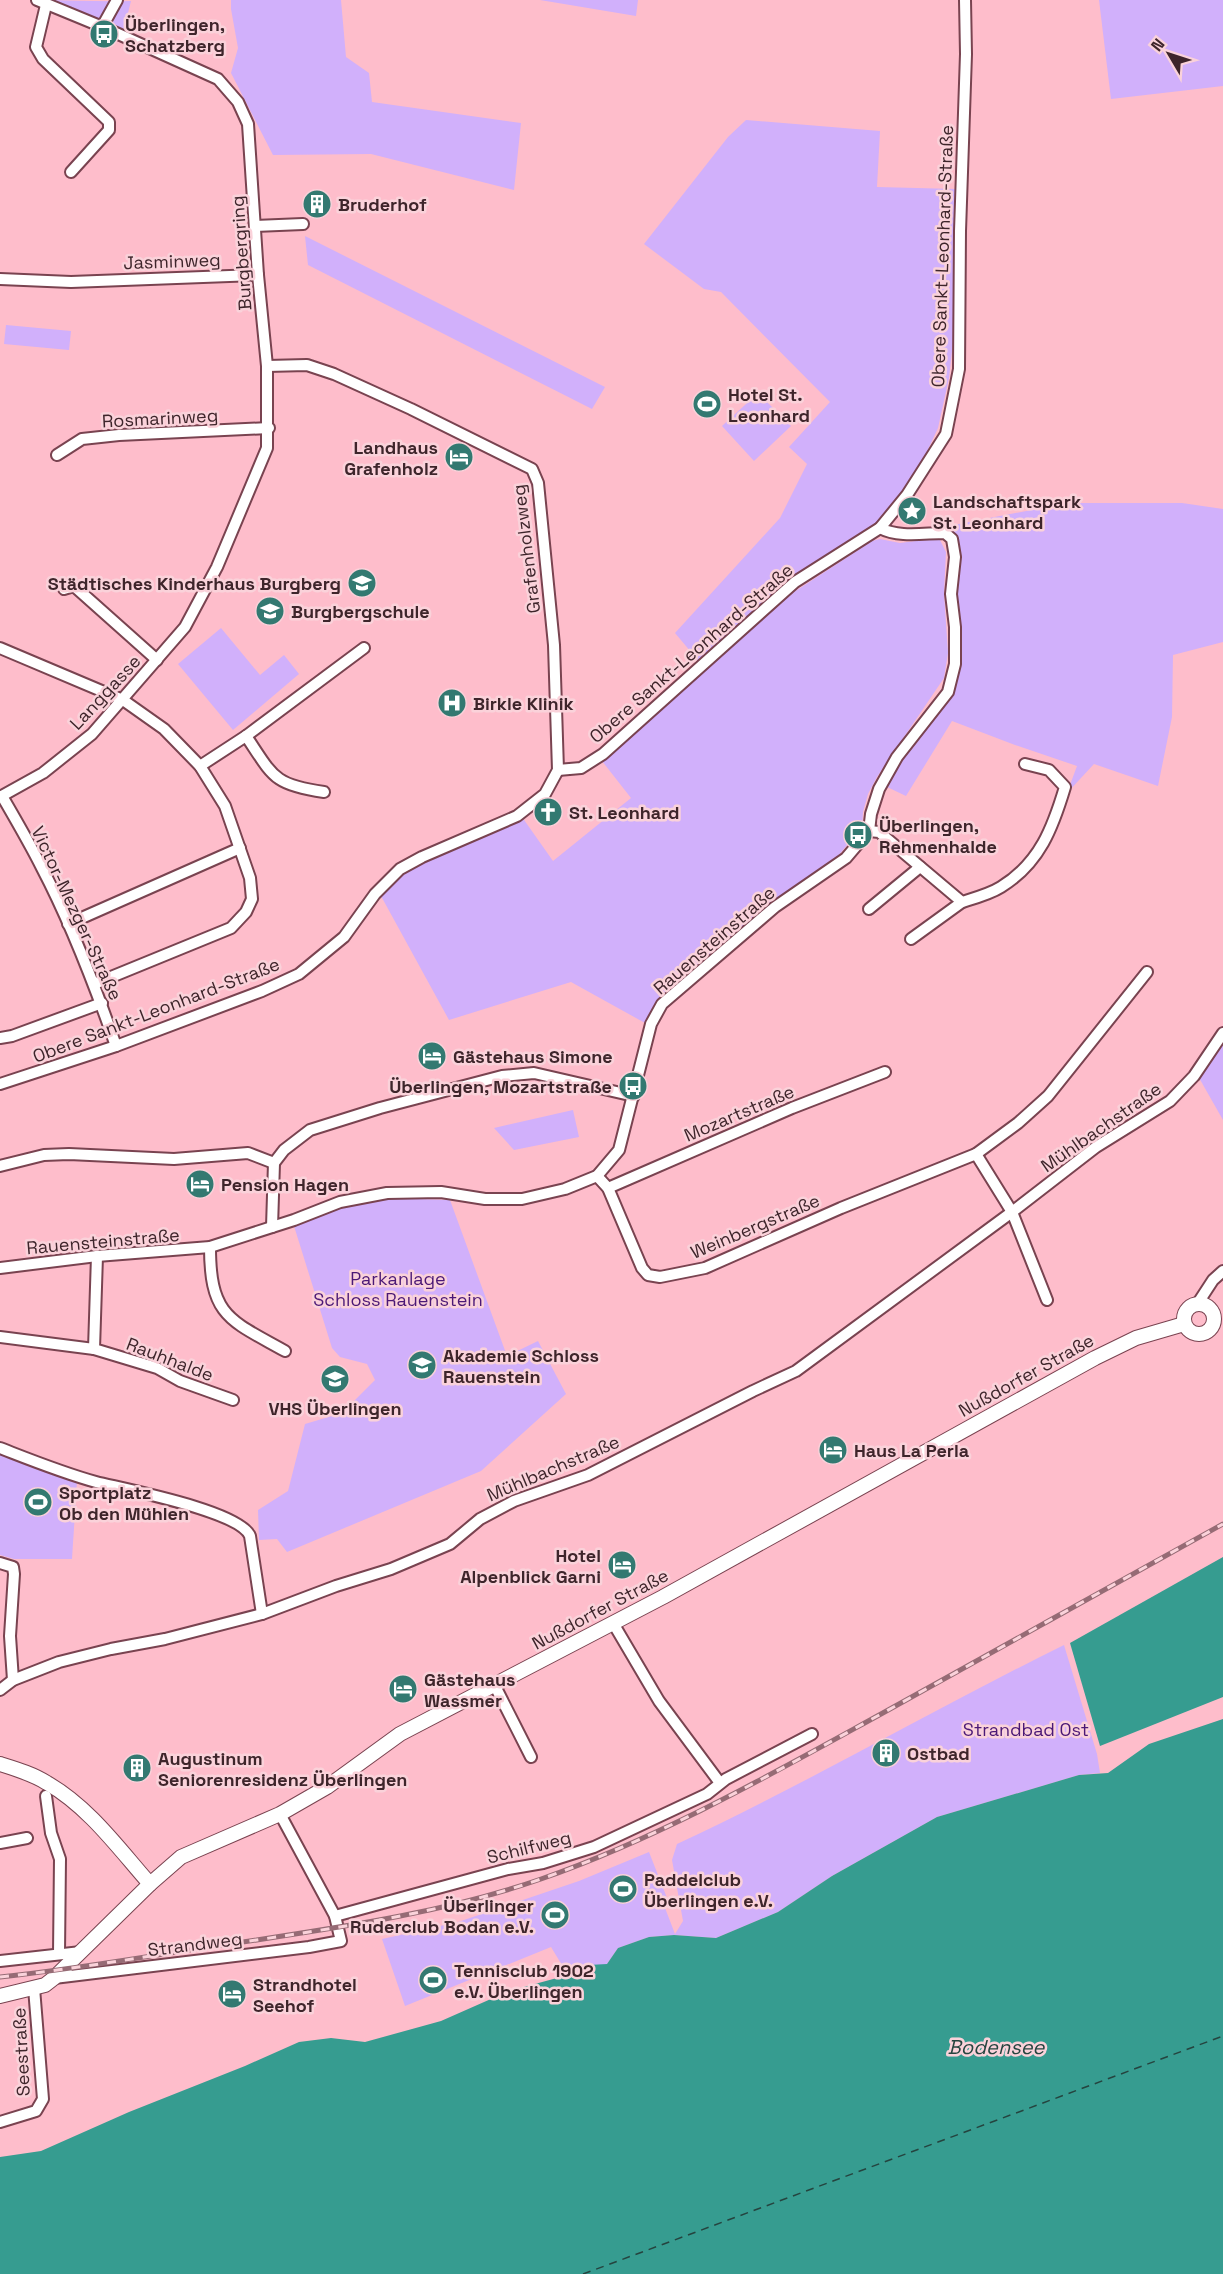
<svg xmlns="http://www.w3.org/2000/svg" width="1223" height="2274" font-family="'Space Grotesk',sans-serif">
  <style>
    .green { fill: #d1b0fb }
    .water { fill: #369c90 }
    .lines { fill: none; stroke-linecap: round; stroke-linejoin: round }
    .ferry { stroke: #25443f; stroke-width: 1.5; stroke-dasharray: 8 6; stroke-linecap: butt }
    .minor-casing { stroke: #794350; stroke-width: 14 }
    .tertiary-casing { stroke: #794350; stroke-width: 16 }
    .minor { stroke: #fff; stroke-width: 10 }
    .tertiary { stroke: #fff; stroke-width: 14 }
    .rail-casing { stroke: #966b75; stroke-width: 5 }
    .rail { stroke: #fad2da; stroke-width: 3; stroke-dasharray: 9; stroke-linecap: butt }
    .labels { text-anchor: middle; dominant-baseline: central; stroke-width: 5; stroke-linejoin: round; paint-order: stroke }
    .poi-label { font-size: 18px; font-weight: bold; fill: #3e252b; stroke: #fad2da; text-anchor: start }
    .street-label { font-size: 18px; fill: #3e252b; stroke: #fad2da }
    .park-label { font-size: 18px; fill: #4b1876; stroke: #fad2da }
    .water-label { font-size: 20px; font-style: italic; fill: #25443f; stroke: #fad2da }
  </style>
  <rect width="100%" height="100%" fill="#febdcb"/>
  <g class="green">
    <path d="M41 0C71 0 101 2 131 1L124 29Z"/>
    <path d="M231 0H341L346 57 369 73 372 102 521 123 514 190 371 154 273 155 231 73 238 48 231 9Z"/>
    <path d="M540 0H638L636 16Z"/>
    <path d="M1099 0H1223V86L1111 99Z"/>
    <path d="M746 120 880 131 877 187 956 189 953 342 949 378 938 428 917 473 876 523 797 576 701 664 675 633 780 518 807 464 789 447 830 402 721 292 704 289 644 244 728 137Z"/>
    <path d="M305 236 605 387 592 409 308 265Z"/>
    <path d="M6 325 71 331 69 350 4 344Z"/>
    <path d="M758 393 791 426 754 461 722 426Z"/>
    <path d="M1068 503H1182L1223 509V642L1173 655 1172 717 1158 786 1094 764 1067 793 1077 766 1015 745 952 721 906 796 885 786 897 764 955 690 960 634 954 592 958 549 955 534 943 527Z"/>
    <path d="M939 538 946 552 944 593 948 653 944 678 877 777 868 794 863 812 862 827 838 856 788 891 662 997 645 1023 571 982 449 1020 381 896 404 872 522 817 553 861 631 798 602 761 794 592 872 541 880 539 900 543Z"/>
    <path d="M221 628 260 675 284 655 299 674 233 730 178 664Z"/>
    <path d="M1223 1038V1120L1198 1076Z"/>
    <path d="M573 1110 579 1137 514 1150 494 1128Z"/>
    <path d="M389 1198 450 1200 507 1356 538 1341 566 1394 481 1471 287 1552 277 1539 259 1540 258 1510 288 1491 305 1424 342 1413 375 1380 367 1364 340 1357 332 1348 294 1226 341 1208Z"/>
    <path d="M0 1454 77 1481 72 1559H14L0 1555Z"/>
    <path d="M1064 1645 1097 1754 1100 1773 1079 1775 937 1817 832 1876 778 1912 716 1938 674 1935 649 1937 618 1948 607 1964 583 1976 568 1975 551 1947 405 2006 382 1939 458 1922 579 1881 649 1852 667 1898 662 1900 675 1934 683 1921 672 1860 677 1844C808 1783 934 1709 1064 1645Z"/>
  </g>
  <g class="water">
    <path d="M1223 1557V1697L1100 1746 1070 1643Z"/>
    <path d="M1223 1719V2274H0V2157L41 2151 129 2112 245 2066 299 2042 331 2038 365 2042 441 2021 509 1991 568 1975 583 1976 589 1965 607 1964 618 1948 649 1937 674 1935 716 1938 778 1912 832 1876 937 1817 1079 1775 1108 1773 1149 1744Z"/>
  </g>
  <g class="lines">
    <path class="ferry" d="M583 2274 1223 2036"/>
    <g class="minor-casing">
      <g id="minor">
        <path d="M46 5 36 47 43 59 109 122V130L71 172"/>
        <path d="M102 27 117 0"/>
        <path d="M255 226 303 224"/>
        <path d="M0 279 71 282 258 275"/>
        <path d="M57 455 82 439 119 435 269 428"/>
        <path d="M64 589 74 586 157 660"/>
        <path d="M0 648 123 700 164 729 200 766 225 806 250 878 252 899 246 912 231 928 94 984"/>
        <path d="M246 736C273 776 273 785 324 792"/>
        <path d="M200 766 246 736 364 648"/>
        <path d="M558 770 581 768 603 754 795 582 880 528 907 495 946 434 959 369 960 231 966 54 965 0"/>
        <path d="M2 796C16 820 30 844 42 868 72 925 95 986 116 1046"/>
        <path d="M0 797 43 773 92 734 185 627 217 567 267 448V366L258 275 248 124 238 102 218 79 105 28 37 0"/>
        <path d="M869 831 879 832 962 902C975 898 990 894 1001 887 1040 863 1053 827 1065 787L1049 770 1025 764"/>
        <path d="M869 909 920 867"/>
        <path d="M68 924 240 848"/>
        <path d="M911 939 962 902"/>
        <path d="M0 1038 12 1036 102 1003"/>
        <path d="M0 1084 116 1046 262 991 299 974 344 937 375 894 400 869 422 857 517 816 545 794 558 770 554 645 538 483 532 469 411 409 334 374 307 365 267 366"/>
        <path d="M976 1154 1018 1123 1048 1096 1147 972"/>
        <path d="M0 1166 44 1155 69 1154 174 1159 248 1153 274 1163"/>
        <path d="M597 1176 608 1188 642 1268 648 1275 660 1277 705 1268 841 1208 976 1154 1012 1212 1047 1300"/>
        <path d="M608 1188 792 1108 885 1072"/>
        <path d="M272 1227 274 1163 284 1150 310 1130 380 1108 502 1076 534 1073 634 1096"/>
        <path d="M210 1247C210 1317 230 1320 285 1351"/>
        <path d="M97 1256 94 1349 157 1368 180 1381 233 1400"/>
        <path d="M0 1268 97 1256 210 1247 294 1220 340 1202 387 1193 441 1192 485 1199H522L565 1189 597 1176 619 1150 651 1024 662 1004 775 907 846 858 869 831 871 814 879 789 897 757 948 692 955 664V627L951 594 955 557 952 539 945 533C924 533 899 538 880 528"/>
        <path d="M1198 1303 1213 1280 1223 1271"/>
        <path d="M0 1337 94 1349"/>
        <path d="M0 1448C31 1460 63 1473 96 1482 124 1489 240 1511 250 1536L262 1614"/>
        <path d="M0 1563 13 1567 14 1574 10 1636 13 1680"/>
        <path d="M613 1623 659 1701 720 1783"/>
        <path d="M495 1686 531 1757"/>
        <path d="M0 1690 13 1680 59 1662 111 1649 165 1639 262 1614 336 1586 391 1569 450 1544 480 1519 514 1501 588 1475 753 1391 796 1371 1012 1212 1096 1147 1170 1101 1194 1076 1223 1033"/>
        <path d="M46 1796 51 1833 60 1859 59 1953"/>
        <path d="M0 1843 27 1838"/>
        <path d="M335 1916 508 1869 543 1863 594 1847 707 1794 726 1779 812 1734"/>
        <path d="M0 1961 81 1952"/>
        <path d="M54 1978 309 1947 341 1941 335 1916 280 1814"/>
        <path d="M0 2122 36 2111 43 2099 34 1988"/>
      </g>
    </g>
    <g class="tertiary-casing">
      <g id="tertiary">
        <circle cx="1199" cy="1319" r="15"/>
        <path d="M0 1764C16 1769 33 1774 47 1783 89 1807 119 1849 150 1884"/>
        <path d="M0 1996 45 1985 54 1978 150 1884 181 1857 280 1814 327 1787 400 1734 663 1597 1095 1358 1136 1338 1184 1324"/>
      </g>
    </g>
    <use href="#minor" class="minor"/>
    <use href="#tertiary" class="tertiary"/>
    <g class="rail-casing">
      <path id="rail" d="M0 1977C77 1969 153 1955 230 1944 335 1928 440 1914 541 1879 661 1837 770 1775 881 1714 995 1651 1109 1587 1223 1524"/>
    </g>
    <use href="#rail" class="rail"/>
  </g>
  <defs>
    <g id="bus-disc" transform="scale(1.5)"><circle r="9.5" fill="#337971" stroke="#fad2da"/><path d="M-5-6H5V4H4V6H2V4H-2V6H-4V4H-5ZM-3.5-4V0h7V-4ZM-3.5 1.2v1.5H-2V1.2ZM2 1.2v1.5H3.5V1.2Z" fill="#fff"/></g>
    <g id="building-disc" transform="scale(1.5)"><circle r="9.5" fill="#337971" stroke="#fad2da"/><path d="M-4-6H4V6H1V3H-1V6H-4ZM-2.5-4.3h1.7v1.8h-1.7ZM.8-4.3h1.7v1.8H.8ZM-2.5-1h1.7V.8h-1.7ZM.8-1h1.7V.8H.8Z" fill="#fff"/></g>
    <g id="stadium-disc" transform="scale(1.5)"><circle r="9.5" fill="#337971" stroke="#fad2da"/><path d="M0-5a6.5 5 0 1 0 0 10a6.5 5 0 1 0 0-10ZM-3.5-1.8h7v3.6h-7Z" fill="#fff"/></g>
    <g id="hotel-disc" transform="scale(1.5)"><circle r="9.5" fill="#337971" stroke="#fad2da"/><path d="M-6-4.5h1.5V1H6V5H4.5V3h-9V5H-6ZM-4 0a1.8 1.8 0 1 1 3.6 0ZM.5 0V-2.5h3Q6-2.5 6 0Z" fill="#fff"/></g>
    <g id="sight-disc" transform="scale(1.5)"><circle r="9.5" fill="#337971" stroke="#fad2da"/><path d="M0-6L1.8-2.2L6-1.7L2.9 1.2L3.7 5.4L0 3.3L-3.7 5.4L-2.9 1.2L-6-1.7L-1.8-2.2Z" fill="#fff"/></g>
    <g id="school-disc" transform="scale(1.5)"><circle r="9.5" fill="#337971" stroke="#fad2da"/><path d="M0-5L7-2L0 1L-7-2ZM-4 1L0 2.5L4 1V4Q0 6-4 4Z" fill="#fff"/></g>
    <g id="hospital-disc" transform="scale(1.5)"><circle r="9.5" fill="#337971" stroke="#fad2da"/><path d="M-5-5h3v3.5h4V-5h3V5h-3V1.5h-4V5h-3Z" fill="#fff"/></g>
    <g id="church-disc" transform="scale(1.5)"><circle r="9.5" fill="#337971" stroke="#fad2da"/><path d="M-1.2-6h2.4v3.5h3.3v2.4h-3.3V6h-2.4V-.1h-3.3v-2.4h3.3Z" fill="#fff"/></g>
    <g id="university-disc" transform="scale(1.5)"><circle r="9.5" fill="#337971" stroke="#fad2da"/><path d="M0-5L7-2L0 1L-7-2ZM-4 1L0 2.5L4 1V4Q0 6-4 4Z" fill="#fff"/></g>
  </defs>
  <g fill-rule="evenodd">
    <use href="#bus-disc" x="104" y="34"/>
    <use href="#building-disc" x="317" y="204"/>
    <use href="#stadium-disc" x="707" y="404"/>
    <use href="#hotel-disc" x="459" y="457"/>
    <use href="#sight-disc" x="912" y="511"/>
    <use href="#school-disc" x="362" y="583"/>
    <use href="#school-disc" x="270" y="611"/>
    <use href="#hospital-disc" x="452" y="703"/>
    <use href="#church-disc" x="548" y="812"/>
    <use href="#bus-disc" x="858" y="835"/>
    <use href="#hotel-disc" x="432" y="1056"/>
    <use href="#bus-disc" x="633" y="1086"/>
    <use href="#hotel-disc" x="200" y="1184"/>
    <use href="#university-disc" x="422" y="1365"/>
    <use href="#school-disc" x="335" y="1379"/>
    <use href="#hotel-disc" x="833" y="1450"/>
    <use href="#stadium-disc" x="38" y="1502"/>
    <use href="#hotel-disc" x="622" y="1565"/>
    <use href="#hotel-disc" x="403" y="1689"/>
    <use href="#building-disc" x="886" y="1753"/>
    <use href="#building-disc" x="137" y="1768"/>
    <use href="#stadium-disc" x="623" y="1889"/>
    <use href="#stadium-disc" x="555" y="1915"/>
    <use href="#stadium-disc" x="433" y="1980"/>
    <use href="#hotel-disc" x="232" y="1994"/>
  </g>
  <g class="labels">
    <g class="poi-label">
      <text x="125" y="24">Überlingen,<tspan x="125" dy="21">Schatzberg</tspan></text>
      <text x="338" y="204">Bruderhof</text>
      <text x="728" y="394">Hotel St.<tspan x="728" dy="21">Leonhard</tspan></text>
      <text x="438" y="447" text-anchor="end">Landhaus<tspan x="438" dy="21">Grafenholz</tspan></text>
      <text x="933" y="501">Landschaftspark<tspan x="933" dy="21">St. Leonhard</tspan></text>
      <text x="341" y="583" text-anchor="end">Städtisches Kinderhaus Burgberg</text>
      <text x="291" y="611">Burgbergschule</text>
      <text x="473" y="703">Birkle Klinik</text>
      <text x="569" y="812">St. Leonhard</text>
      <text x="879" y="825">Überlingen,<tspan x="879" dy="21">Rehmenhalde</tspan></text>
      <text x="453" y="1056">Gästehaus Simone</text>
      <text x="612" y="1086" text-anchor="end">Überlingen, Mozartstraße</text>
      <text x="221" y="1184">Pension Hagen</text>
      <text x="443" y="1355">Akademie Schloss<tspan x="443" dy="21">Rauenstein</tspan></text>
      <text x="335" y="1408" text-anchor="middle">VHS Überlingen</text>
      <text x="854" y="1450">Haus La Perla</text>
      <text x="59" y="1492">Sportplatz<tspan x="59" dy="21">Ob den Mühlen</tspan></text>
      <text x="601" y="1555" text-anchor="end">Hotel<tspan x="601" dy="21">Alpenblick Garni</tspan></text>
      <text x="424" y="1679">Gästehaus<tspan x="424" dy="21">Wassmer</tspan></text>
      <text x="907" y="1753">Ostbad</text>
      <text x="158" y="1758">Augustinum<tspan x="158" dy="21">Seniorenresidenz Überlingen</tspan></text>
      <text x="644" y="1879">Paddelclub<tspan x="644" dy="21">Überlingen e.V.</tspan></text>
      <text x="534" y="1905" text-anchor="end">Überlinger<tspan x="534" dy="21">Ruderclub Bodan e.V.</tspan></text>
      <text x="454" y="1970">Tennisclub 1902<tspan x="454" dy="21">e.V. Überlingen</tspan></text>
      <text x="253" y="1984">Strandhotel<tspan x="253" dy="21">Seehof</tspan></text>
    </g>
    <g class="street-label">
      <text transform="translate(241 253) rotate(-94)">Burgbergring</text>
      <text transform="translate(942 256) rotate(-88)">Obere Sankt-Leonhard-Straße</text>
      <text transform="translate(172 261) rotate(-2)">Jasminweg</text>
      <text transform="translate(160 418) rotate(-3)">Rosmarinweg</text>
      <text transform="translate(526 549) rotate(-97)">Grafenholzweg</text>
      <text transform="translate(691 653) rotate(-41)">Obere Sankt-Leonhard-Straße</text>
      <text transform="translate(105 692) rotate(-47)">Langgasse</text>
      <text transform="translate(77 913) rotate(65)">Victor-Mezger-Straße</text>
      <text transform="translate(714 940) rotate(-41)">Rauensteinstraße</text>
      <text transform="translate(156 1010) rotate(-21)">Obere Sankt-Leonhard-Straße</text>
      <text transform="translate(739 1113) rotate(-23)">Mozartstraße</text>
      <text transform="translate(1101 1127) rotate(-35)">Mühlbachstraße</text>
      <text transform="translate(755 1226) rotate(-23)">Weinbergstraße</text>
      <text transform="translate(103 1241) rotate(-5)">Rauensteinstraße</text>
      <text transform="translate(170 1359) rotate(21)">Rauhhalde</text>
      <text transform="translate(1026 1375) rotate(-29)">Nußdorfer Straße</text>
      <text transform="translate(553 1468) rotate(-23)">Mühlbachstraße</text>
      <text transform="translate(600 1609) rotate(-28)">Nußdorfer Straße</text>
      <text transform="translate(529 1847) rotate(-14)">Schilfweg</text>
      <text transform="translate(195 1944) rotate(-7)">Strandweg</text>
      <text transform="translate(21 2052) rotate(-93)">Seestraße</text>
    </g>
    <g class="park-label">
      <text x="398" y="1278">Parkanlage<tspan x="398" dy="21">Schloss Rauenstein</tspan></text>
      <text x="1026" y="1729">Strandbad Ost</text>
    </g>
    <g class="water-label">
      <text x="996" y="2047">Bodensee</text>
    </g>
  </g>
  <g transform="translate(1169 54) rotate(309)" stroke="#fad2da" stroke-width="4.5" paint-order="stroke">
  <path d="M0-4.5L10 22L0 15L-10 22Z" fill="#3e252b"/>
  <text y="-9" font-size="16" font-weight="bold" text-anchor="middle" fill="#3e252b">N</text>
  </g>
</svg>
